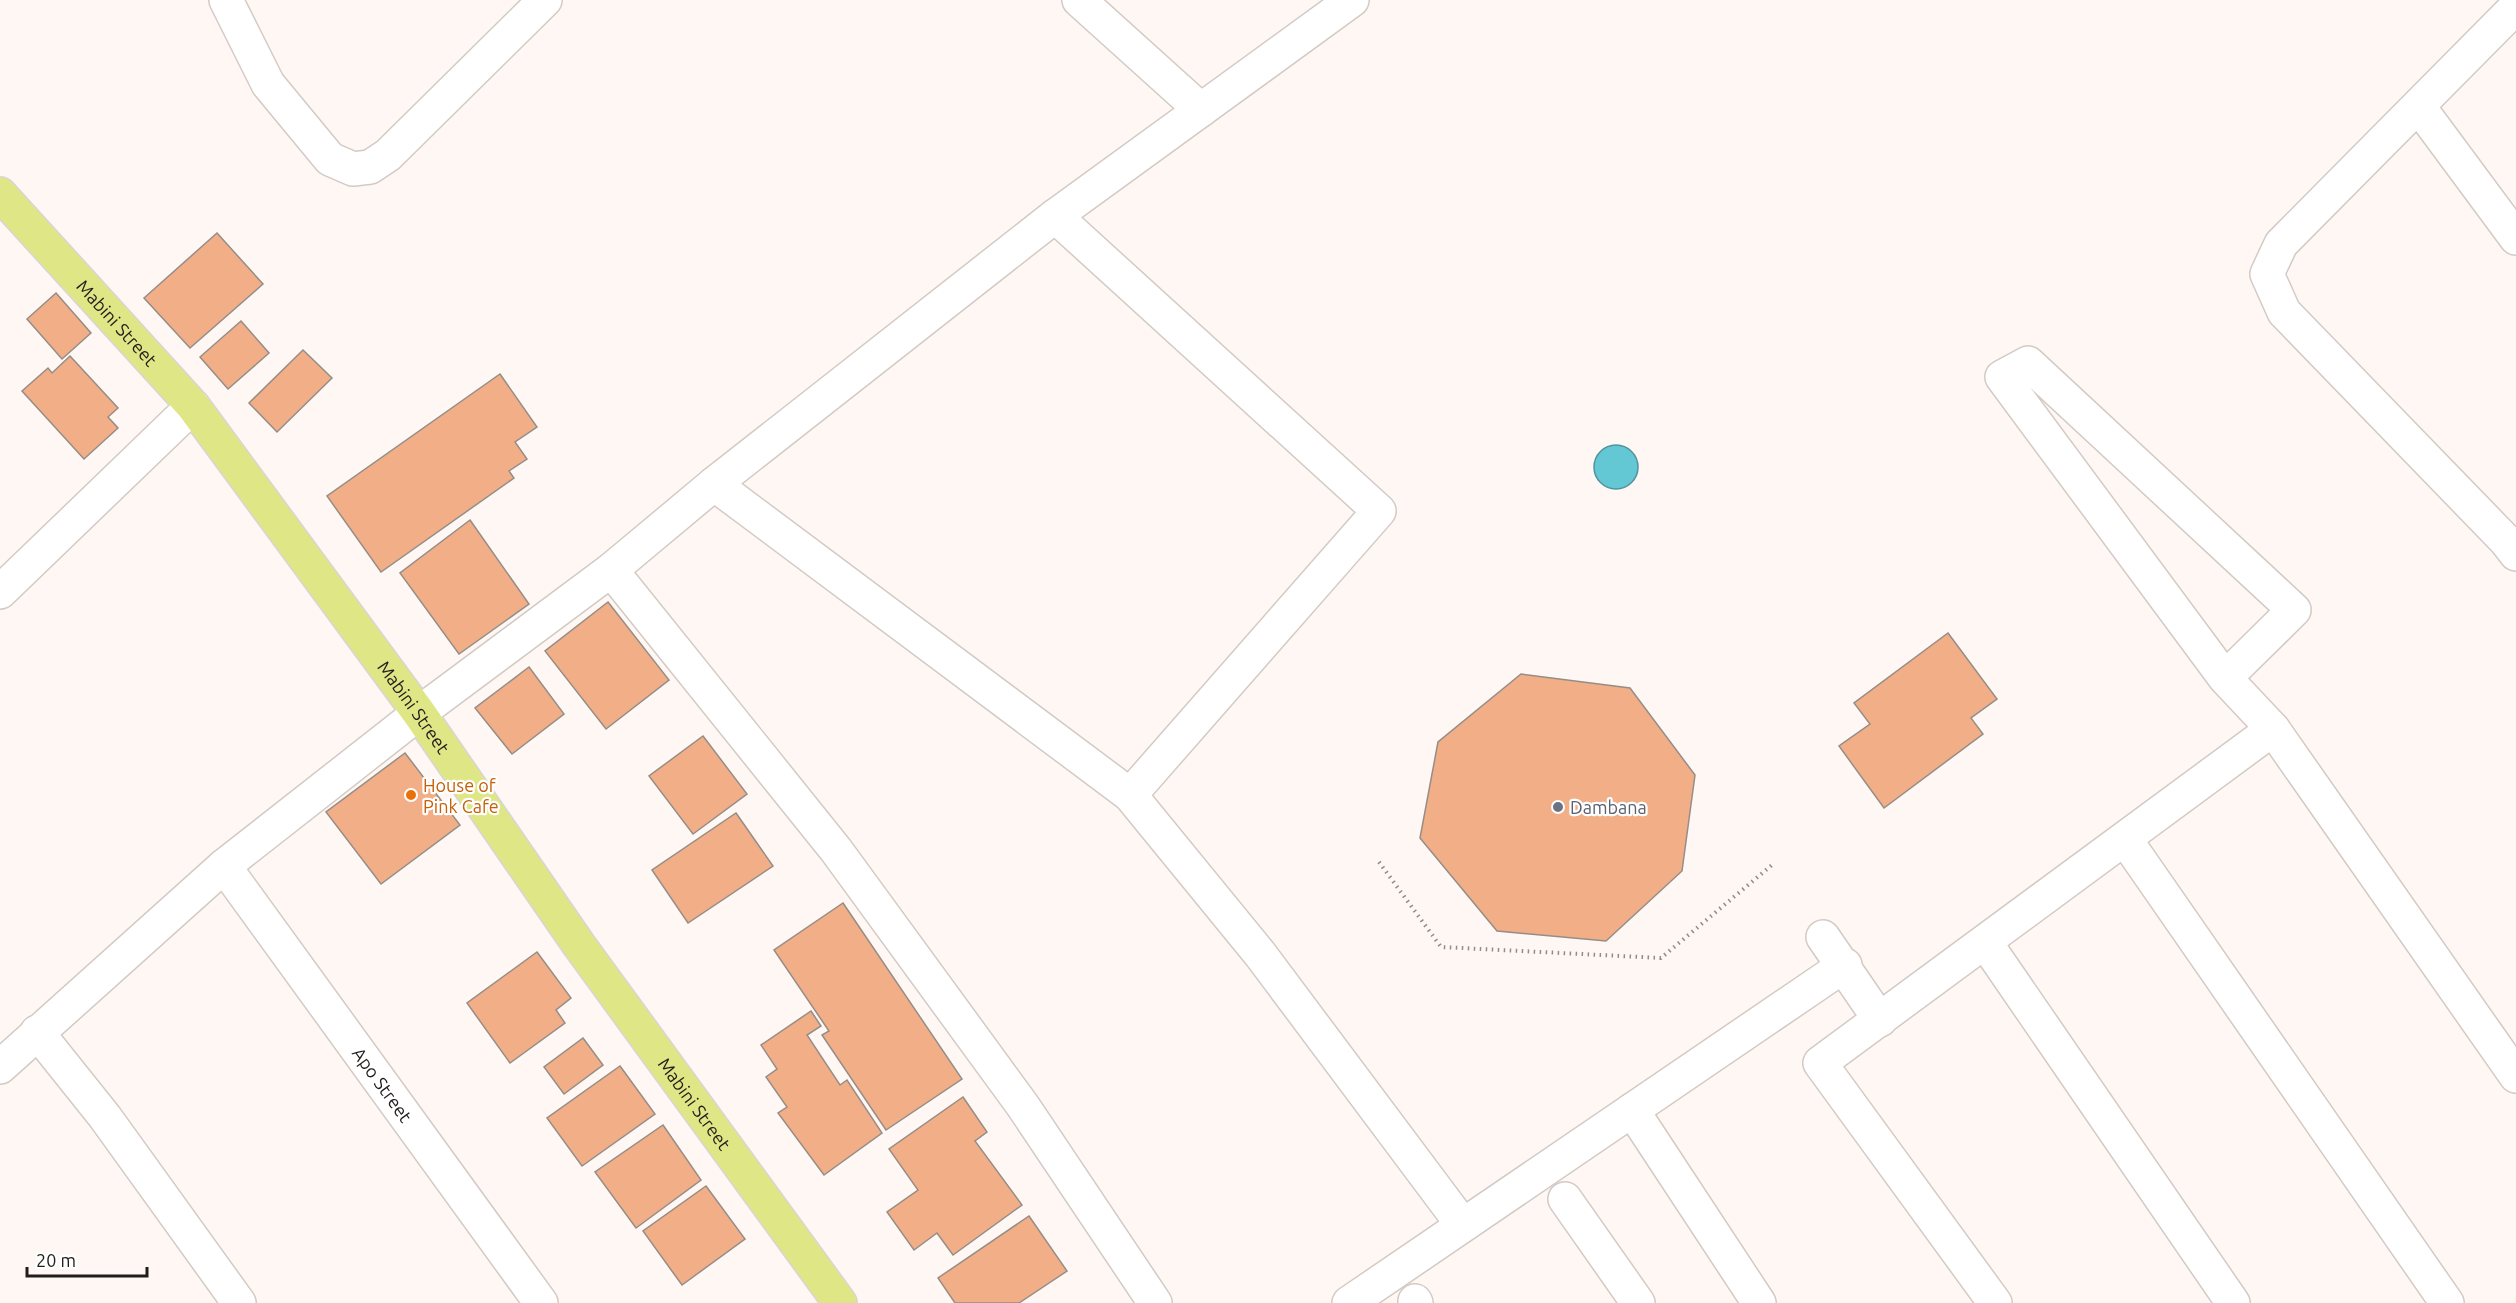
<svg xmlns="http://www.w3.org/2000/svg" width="2516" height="1303" font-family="Ubuntu,sans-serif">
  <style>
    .water { fill: #63c8d3; stroke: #4f959c; stroke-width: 1.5 }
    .building { fill: #f2af87; stroke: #968d87; stroke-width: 1.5 }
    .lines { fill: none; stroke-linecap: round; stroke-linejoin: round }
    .minor-casing { stroke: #d4cac4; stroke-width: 36 }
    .major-casing { stroke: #d7d6d6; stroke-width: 36 }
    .path { stroke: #918c89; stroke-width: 4; stroke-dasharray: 1.5 4.5; stroke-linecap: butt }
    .minor { stroke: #fff; stroke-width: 33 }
    .major { stroke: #dfe686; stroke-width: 33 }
    .food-dot { fill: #e8710a; stroke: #fff; stroke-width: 2 }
    .worship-dot { fill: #6b7280; stroke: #fff; stroke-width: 2 }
    .labels { text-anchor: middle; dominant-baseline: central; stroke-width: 4.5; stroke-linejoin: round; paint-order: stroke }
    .street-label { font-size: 18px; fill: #201d1b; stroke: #fff }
    .food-label { font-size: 18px; fill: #c56008; stroke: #fff; text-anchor: start }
    .worship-label { font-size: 18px; fill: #5b616d; stroke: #fff; text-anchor: start }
  </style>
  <rect width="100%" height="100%" fill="#fef7f4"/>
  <circle class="water" cx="1616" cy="467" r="22"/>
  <g class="building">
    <path d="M217 233 263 284 190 348 144 298Z"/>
    <path d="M56 293 91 333 62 359 27 319Z"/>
    <path d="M241 321 269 353 228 389 200 357Z"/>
    <path d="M303 350 332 378 277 432 249 403Z"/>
    <path d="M70 356 118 408 108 417 118 428 84 459 22 391 48 368 52 373Z"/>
    <path d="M500 374 537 427 515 442 527 459 509 471 514 478 381 572 327 496Z"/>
    <path d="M470 520 529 604 459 654 400 573Z"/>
    <path d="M608 602 669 680 606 729 545 651Z"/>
    <path d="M1948 633 1997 699 1971 718 1983 734 1884 808 1839 746 1870 724 1854 703Z"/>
    <path d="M529 667 564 714 512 754 475 708Z"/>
    <path d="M1521 674 1630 688 1695 775 1682 871 1606 941 1497 931 1420 838 1438 742Z"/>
    <path d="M703 736 747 794 693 834 649 776Z"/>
    <path d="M405 753 460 825 381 884 326 812Z"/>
    <path d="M736 813 773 866 688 923 652 870Z"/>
    <path d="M843 903 962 1079 886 1130 822 1035 829 1031 774 950Z"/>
    <path d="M537 952 571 998 556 1010 565 1023 510 1063 467 1003Z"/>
    <path d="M811 1011 821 1026 807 1035 840 1085 847 1080 882 1133 824 1175 778 1113 787 1107 766 1077 777 1069 761 1045Z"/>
    <path d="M583 1038 603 1065 564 1094 544 1067Z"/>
    <path d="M620 1066 655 1114 582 1166 547 1118Z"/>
    <path d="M963 1097 987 1132 975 1141 1022 1205 953 1255 937 1233 914 1250 887 1212 918 1190 889 1149Z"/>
    <path d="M663 1125 701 1180 636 1228 595 1172Z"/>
    <path d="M706 1186 745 1239 682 1285 643 1231Z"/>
    <path d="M1029 1216 1067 1271 1019 1303H955L938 1278Z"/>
  </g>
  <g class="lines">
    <g class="minor-casing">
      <g id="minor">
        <path d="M226 0 268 84 330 159 353 169 370 167 388 155 545 0"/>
        <path d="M1079 0 1201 110"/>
        <path d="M2516 7 2281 244 2267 274 2284 312 2506 541 2516 554"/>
        <path d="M2419 107 2516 238"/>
        <path d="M1055 216 1379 511 1130 795"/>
        <path d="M714 484 1130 795 1260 954 1462 1224"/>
        <path d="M611 570 836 850 1023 1106 1155 1303"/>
        <path d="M0 592 193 406"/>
        <path d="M2225 678 2294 610 2028 363 2002 377 2225 678 2273 729"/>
        <path d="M2125 839 2447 1303"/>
        <path id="s1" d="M224 866 541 1303"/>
        <path d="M1823 937 1880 1020"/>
        <path d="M1985 942 2233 1303"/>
        <path d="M37 1032 105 1117 239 1303"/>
        <path d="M0 1067 224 866 419 713 611 570 714 484 1055 216 1352 0"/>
        <path d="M1632 1110 1759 1303"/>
        <path d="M1565 1199 1638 1303"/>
        <path d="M1415 1301 1416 1303"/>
        <path d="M1349 1303 1845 965"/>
        <path d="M1995 1303 1820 1063 2273 729 2516 1076"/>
      </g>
    </g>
    <g class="major-casing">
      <g id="major">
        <path id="s2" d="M0 194 193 406 419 713 579 945 840 1303"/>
      </g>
    </g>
    <path class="path" d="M1379 862 1441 947 1661 958 1772 865"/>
    <use href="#minor" class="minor"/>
    <use href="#major" class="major"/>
  </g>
  <circle class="food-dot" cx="411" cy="795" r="6"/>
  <circle class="worship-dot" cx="1558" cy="807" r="6"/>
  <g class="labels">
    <g class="street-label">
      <text stroke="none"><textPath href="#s2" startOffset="174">Mabini Street</textPath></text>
      <text stroke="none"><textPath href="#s2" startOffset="660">Mabini Street</textPath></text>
      <text stroke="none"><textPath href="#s1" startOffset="270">Apo Street</textPath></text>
      <text stroke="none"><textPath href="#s2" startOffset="1146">Mabini Street</textPath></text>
    </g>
    <g class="food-label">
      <text x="423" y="785">House of<tspan x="423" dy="21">Pink Cafe</tspan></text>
    </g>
    <g class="worship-label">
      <text x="1570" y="807">Dambana</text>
    </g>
  </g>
  <path d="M27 1267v9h120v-9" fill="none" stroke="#201d1b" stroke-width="3"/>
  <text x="36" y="1267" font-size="18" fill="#201d1b" stroke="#ffffff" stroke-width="4.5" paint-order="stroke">20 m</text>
</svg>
